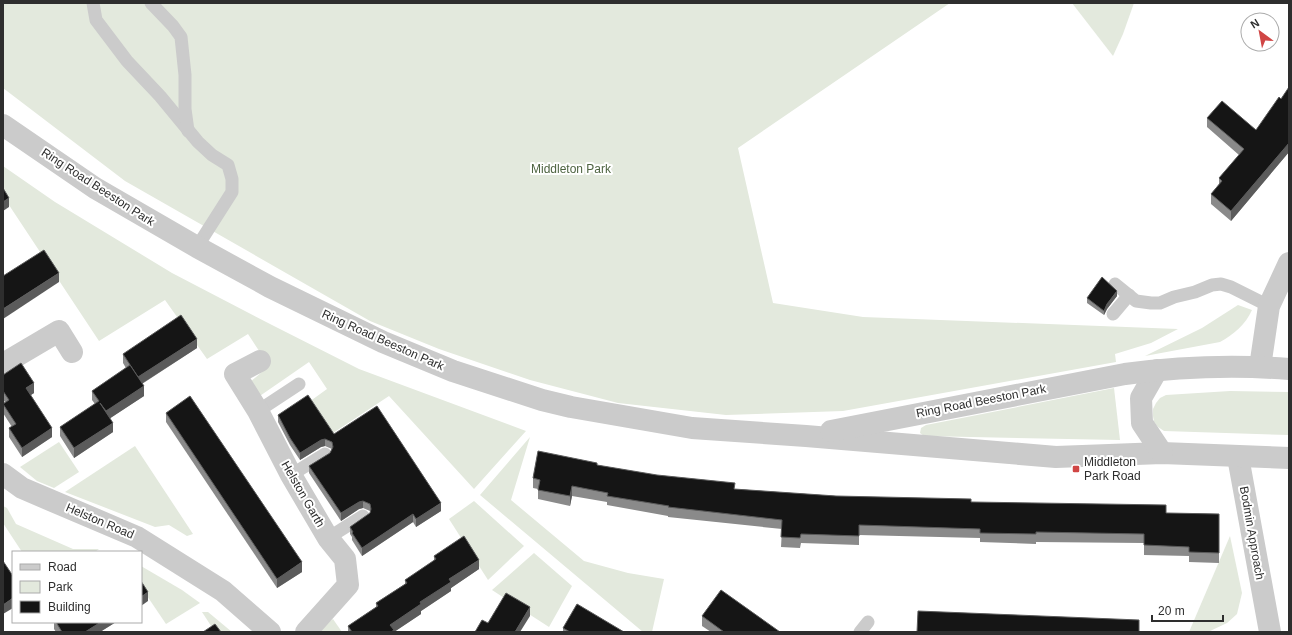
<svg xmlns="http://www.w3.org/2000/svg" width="1292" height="635" font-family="Arial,sans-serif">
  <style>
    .green { fill: #e3e9dd }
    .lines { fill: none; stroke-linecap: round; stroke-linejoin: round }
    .service { stroke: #cbcbcb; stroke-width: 13 }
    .minor { stroke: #cbcbcb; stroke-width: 22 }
    .tertiary { stroke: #cbcbcb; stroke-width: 22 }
    .wall { fill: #8a8a8a }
    .shaded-wall { fill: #5b5b5b }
    .building { fill: #151515; stroke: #5b5b5b }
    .poi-dot { fill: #d04645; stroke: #fff; stroke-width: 1.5 }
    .labels { text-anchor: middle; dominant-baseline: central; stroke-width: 4; stroke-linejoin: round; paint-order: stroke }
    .park-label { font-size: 12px; fill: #4e6441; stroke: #fff }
    .street-label { font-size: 12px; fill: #2e2e2e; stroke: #fff }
    .poi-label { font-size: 12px; fill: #2e2e2e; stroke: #fff; text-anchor: start }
  </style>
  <rect width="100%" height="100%" fill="#fff"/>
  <g class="green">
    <path d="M3 3H950L738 148 773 303 863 317 1178 329 1151 343 1115 354 1116 362 843 411 726 415 618 403 530 380 439 349 370 321 125 181 3 88Z"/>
    <path d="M1072 3H1134L1123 34 1113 56Z"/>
    <path d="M3 166 55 202 172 273 272 325 359 369 526 431 474 489 389 396 330 435 309 402 327 389 309 362 251 402 243 388 269 366 248 334 207 359 165 300 99 341 3 196Z"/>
    <path d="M1238 305 1252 310C1246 324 1233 335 1220 342L1145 356 1202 328Z"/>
    <path d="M1114 388 1120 440 924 436 920 433 921 428 926 425Z"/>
    <path d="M1230 391 1289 392V435L1164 431 1158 427 1154 422 1153 416V409L1156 403 1160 398 1166 395Z"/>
    <path d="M530 437 511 500 584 561 628 573 664 579 652 632H643L480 495Z"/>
    <path d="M59 442 79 472 54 488 37 481 20 467Z"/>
    <path d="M135 446 193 534 187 536 169 525 155 527 65 492Z"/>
    <path d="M474 501 524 546 488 580 449 519Z"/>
    <path d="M3 506 7 508 16 524 73 549H99L95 552H22L3 523Z"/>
    <path d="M1230 536 1242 593 1237 614 1227 623 1208 632H1189Z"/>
    <path d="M534 553 572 586 549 627 492 590Z"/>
    <path d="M141 566 182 590 200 603 166 624 141 587Z"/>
    <path d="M202 612H208L232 632H215Z"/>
    <path d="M333 619 342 632H319L322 627Z"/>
  </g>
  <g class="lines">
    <g class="service">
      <path d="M93 3 96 20 127 61 160 96 198 142 212 155 228 165 232 179V192L197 247"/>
      <path d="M151 3 173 26 181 37 185 75V109L188 131"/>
      <path d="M1115 284 1136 301 1151 303H1160L1174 297 1195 292 1212 285 1221 284 1231 287 1269 306"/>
      <path d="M1113 314 1129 295"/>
      <path d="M258 411 299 384"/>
      <path d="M291 475 325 454"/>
      <path d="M328 538 363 516"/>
      <path d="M860 632 868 622"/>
    </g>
    <g class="minor">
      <path d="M260 361 235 374 258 411 291 475 328 538 345 559 348 585 306 632"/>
      <path d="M3 364 59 331 72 352"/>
      <path d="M1238 457 1270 632"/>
      <path d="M3 474 22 488 137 537 223 591 270 632"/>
    </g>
    <g class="tertiary">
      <path d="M3 125 95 188 197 247 270 287 383 342 453 371 542 400 571 407 692 428 806 436 1056 457 1162 453 1289 458"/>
      <path d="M1260 367 1269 306 1289 263"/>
      <path d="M1157 370 1141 398 1142 423 1162 453"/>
      <path d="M831 431 1125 374C1178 367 1237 365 1289 369"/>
    </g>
  </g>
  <g class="wall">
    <path d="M1289 87V152L1231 221 1211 204V194L1219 184V178L1239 155 1207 127V118L1256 130 1281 99Z"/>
    <path d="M1117 296 1107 309 1104 315 1087 303V298Z"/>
    <path d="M197 348 142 384 144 396 110 418 113 432 74 458 60 436V427L95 404 92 400V391L126 368 123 363V354Z"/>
    <path d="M3 375 34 393 31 395 52 437 22 457 9 437V428L12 427 3 413V403L5 402 3 400Z"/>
    <path d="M166 413 302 572 277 588 166 422Z"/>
    <path d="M278 415 334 434 441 511 416 527 413 522 362 556 352 540V537L350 534V527L370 513V511L363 508 359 509 341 521 309 473V466L330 453 332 449 325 446 321 447 300 460 290 445 278 422Z"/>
    <path d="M597 465 735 489 836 496 971 502 1166 513 1219 514V563L1189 562V556L1144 555V543L1036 542V544L980 542V538L859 535V545L801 543 800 548 781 547 782 529 668 517V516L607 505V502L572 496 570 506 538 499V489L533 488V478Z"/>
    <path d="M434 556 479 569 451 588V591L421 611V614L394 632H348V626L376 607V603L405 584V580L434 561Z"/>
    <path d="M702 616 780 632H711L702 626Z"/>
    <path d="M54 622H116L100 632H56L54 629Z"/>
    <path d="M563 628 624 632H563Z"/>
  </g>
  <g class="shaded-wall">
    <path d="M1289 143V152L1231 221V211Z"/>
    <path d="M9 198V207L3 211V202Z"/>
    <path d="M59 273V282L3 319V309Z"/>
    <path d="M1117 291V296L1107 309 1104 315V311L1107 304Z"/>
    <path d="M197 339V348L138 386V377Z"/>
    <path d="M34 383V393L26 398V388Z"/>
    <path d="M144 386V396L106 421V411Z"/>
    <path d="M113 423V432L74 458V448Z"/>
    <path d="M52 428V437L22 457V448Z"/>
    <path d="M325 439V446L321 447 300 460V453L321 440Z"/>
    <path d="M572 486V496L570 506V496Z"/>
    <path d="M363 501V508L359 509 341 521V513L359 502Z"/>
    <path d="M441 503V511L416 527V519Z"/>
    <path d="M413 514V522L362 556V548Z"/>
    <path d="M479 560V569L451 588V591L421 611V614L394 632H390V625L449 579Z"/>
    <path d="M302 562V572L277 588V579Z"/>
    <path d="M148 592V601L141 606V597Z"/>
    <path d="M13 598V608L3 614V605Z"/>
    <path d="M530 607V616L520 632H515Z"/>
    <path d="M101 622H116L100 632H85Z"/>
  </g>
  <g class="building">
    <path d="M1289 87V143L1231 211 1211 194 1222 181 1219 178 1244 149 1207 118 1222 101 1256 130 1279 97 1281 99Z"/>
    <path d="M3 188 9 198 3 202Z"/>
    <path d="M44 250 59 273 3 309V276Z"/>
    <path d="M1102 277 1117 291 1107 304 1104 311 1087 298Z"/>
    <path d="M181 315 197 339 138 377 123 354Z"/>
    <path d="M21 363 34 383 26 388 52 428 22 448 9 428 16 424 3 404 9 400 3 391V375Z"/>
    <path d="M130 365 144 386 106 411 100 403 113 423 74 448 60 427 99 401 92 391Z"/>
    <path d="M308 395 334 434 377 406 441 503 416 519 413 514 362 548 352 533 353 532 350 527 370 513 371 509 370 504 363 501 359 502 341 513 309 466 330 453 333 447 332 442 325 439 321 440 300 453 290 438 278 415Z"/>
    <path d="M190 396 302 562 277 579 166 413Z"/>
    <path d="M538 451 597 463V465L657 475 735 483 734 489 836 496 971 499V502L1166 505V513L1219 514V553L1189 552V547L1144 545V534L1036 532V534L980 533V529L859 525V536L801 534 800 538 781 537 782 520 668 507 669 506 607 496 608 493 572 486 570 496 538 490 540 480 533 478Z"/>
    <path d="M464 536 479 560 449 579 451 582 420 602 421 604 390 625 394 630 391 632H352L348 626 378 606 376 603 407 583 405 580 436 559 434 556Z"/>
    <path d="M3 561 13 576V598L3 605Z"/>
    <path d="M141 581 148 592 141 597Z"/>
    <path d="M721 590 780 632H724L702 616Z"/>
    <path d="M506 593 530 607 515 632H475L482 620 488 623Z"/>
    <path d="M577 604 624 632H570L563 628Z"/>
    <path d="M918 611 1139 620V632H917Z"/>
    <path d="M56 622H101L85 632H62Z"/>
    <path d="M215 624 221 632H203Z"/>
  </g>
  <rect class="poi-dot" x="1072" y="465" width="8" height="8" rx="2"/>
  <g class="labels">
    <g class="park-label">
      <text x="571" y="169">Middleton Park</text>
    </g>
    <g class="street-label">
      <text transform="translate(98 187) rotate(33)">Ring Road Beeston Park</text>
      <text transform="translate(383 340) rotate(24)">Ring Road Beeston Park</text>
      <text transform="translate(981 401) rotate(-11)">Ring Road Beeston Park</text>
      <text transform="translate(303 494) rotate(60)">Helston Garth</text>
      <text transform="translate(100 521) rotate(23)">Helston Road</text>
      <text transform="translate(1252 533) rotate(80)">Bodmin Approach</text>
    </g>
    <g class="poi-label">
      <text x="1084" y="462">Middleton<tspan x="1084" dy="14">Park Road</tspan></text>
    </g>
  </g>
  <rect width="1292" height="635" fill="none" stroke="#2e2e2e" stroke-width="8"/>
  <rect x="12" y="551" width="130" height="72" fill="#ffffff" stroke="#ababab"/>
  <rect x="20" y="564" width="20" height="6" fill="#cbcbcb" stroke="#ababab"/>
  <text x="48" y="571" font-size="12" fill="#2e2e2e">Road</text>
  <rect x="20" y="581" width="20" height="12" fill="#e3e9dd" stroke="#ababab"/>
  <text x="48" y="591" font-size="12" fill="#2e2e2e">Park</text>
  <rect x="20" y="601" width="20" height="12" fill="#151515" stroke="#ababab"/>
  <text x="48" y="611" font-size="12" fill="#2e2e2e">Building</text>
  <g transform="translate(1260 32) rotate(328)"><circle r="19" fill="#ffffff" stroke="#ababab"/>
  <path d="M0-3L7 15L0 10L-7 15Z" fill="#d04645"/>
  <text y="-6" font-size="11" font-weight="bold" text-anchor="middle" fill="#2e2e2e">N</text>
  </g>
  <path d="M1152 615v6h71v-6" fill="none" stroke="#2e2e2e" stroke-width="2"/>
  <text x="1158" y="615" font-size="12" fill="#2e2e2e" stroke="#ffffff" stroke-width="3" paint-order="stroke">20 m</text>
</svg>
